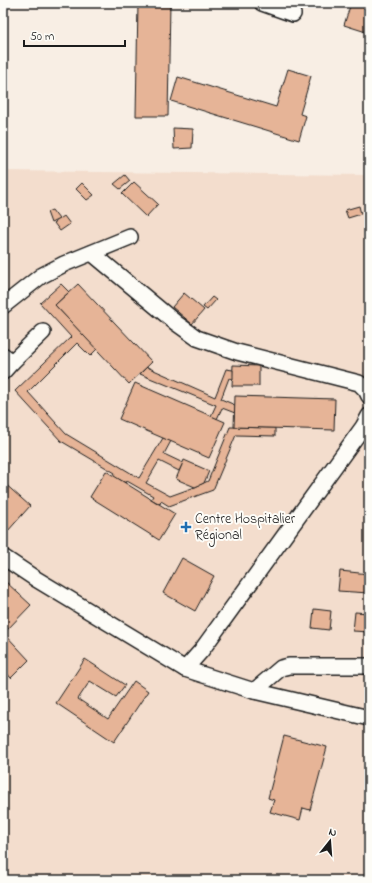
<svg xmlns="http://www.w3.org/2000/svg" width="372" height="883" font-family="'Indie Flower',sans-serif">
  <style>
    .built { fill: #f3ddcd }
    .building { fill: #e6b497; stroke: #1c1c1c }
    .lines { fill: none; stroke-linecap: round; stroke-linejoin: round }
    .minor-casing { stroke: #1c1c1c; stroke-width: 18 }
    .minor { stroke: #fdfcf7; stroke-width: 15 }
    .poi-dot { fill: #1f6fb2; stroke: #fdfcf7; stroke-width: 1.5 }
    .labels { text-anchor: middle; dominant-baseline: central; stroke-width: 4; stroke-linejoin: round; paint-order: stroke }
    .poi-label { font-size: 14px; fill: #1c1c1c; stroke: #fdfcf7; text-anchor: start }
  </style>
  <rect width="100%" height="100%" fill="#f8eee4"/>
  <filter id="ink" filterUnits="userSpaceOnUse"><feTurbulence type="fractalNoise" baseFrequency=".025" numOctaves="2"/><feDisplacementMap in="SourceGraphic" scale="8" xChannelSelector="R" yChannelSelector="G"/><feConvolveMatrix kernelMatrix="1 2 1 2 8 2 1 2 1" color-interpolation-filters="sRGB"/></filter>
  <g filter="url(#ink)">
    <path class="built" d="M3 171 369 175V880H3Z"/>
    <g class="building">
      <path d="M138 3H170L168 116H136Z"/>
      <path d="M351 3H369V22L366 32 344 25Z"/>
      <path d="M288 69 311 76 300 114 306 116 299 140 171 101 178 77 276 107Z"/>
      <path d="M173 128 193 129 192 148 174 149Z"/>
      <path d="M125 175 130 181 120 189 114 184Z"/>
      <path d="M134 182 158 204 146 217 122 194Z"/>
      <path d="M82 183 94 195 87 200 76 189Z"/>
      <path d="M359 206 361 214 348 218 345 210Z"/>
      <path d="M52 210 59 219 51 223 47 212Z"/>
      <path d="M64 216 70 224 60 231 54 223Z"/>
      <path d="M61 284 69 292 55 305 97 349 90 356 77 343 28 392 66 434 139 478 163 438 171 441 164 454 183 463 179 471 159 461 146 483 170 496 195 487 208 481 230 427 275 428V436L236 435 213 490 169 506 161 501 160 504 151 499 153 496 127 481 126 483 113 476 115 473 61 441 15 391 71 337 40 303Z"/>
      <path d="M78 284 152 362 129 384 55 305Z"/>
      <path d="M184 293 204 310 192 324 172 307Z"/>
      <path d="M212 297 216 300 207 310 203 307Z"/>
      <path d="M233 365 259 366V386H232Z"/>
      <path d="M147 367 215 397 226 369 233 370V379L229 378 221 399 235 405V413L222 408 217 419 211 416 216 405 140 374Z"/>
      <path d="M135 383 225 422 209 458 119 419Z"/>
      <path d="M235 396 335 399 334 430 234 427Z"/>
      <path d="M184 460 209 471 204 483 195 487 176 479Z"/>
      <path d="M106 471 175 514 159 540 90 497Z"/>
      <path d="M3 482 30 506 7 532 3 528Z"/>
      <path d="M182 558 214 576 195 611 163 593Z"/>
      <path d="M340 571 369 574V593L338 591Z"/>
      <path d="M6 582 31 605 6 631 3 628V586Z"/>
      <path d="M314 609 331 611 329 630 312 628Z"/>
      <path d="M355 612 369 613V632L353 631Z"/>
      <path d="M3 632 29 660 11 678 3 669Z"/>
      <path d="M85 659 125 685 116 697 90 681 78 699 108 719 134 681 148 691 114 742 56 703Z"/>
      <path d="M284 736 327 747 310 810 303 808 300 820 270 812 274 800 268 798Z"/>
    </g>
    <g class="lines">
      <g class="minor-casing">
        <g id="minor">
          <path d="M262 3 293 14"/>
          <path d="M92 253 176 323 197 338 237 352 359 383 366 390 369 396"/>
          <path d="M3 306 41 276 64 264 130 237"/>
          <path d="M3 355 12 362 3 372"/>
          <path d="M12 362 43 332"/>
          <path d="M3 557 36 579 185 669 254 691 369 718"/>
          <path d="M185 669 201 651 363 427 369 416"/>
          <path d="M254 691 281 668 289 666H369"/>
        </g>
      </g>
      <use href="#minor" class="minor"/>
    </g>
  </g>
  <path class="poi-dot" d="M184 521h4v4h4v4h-4v4h-4v-4h-4v-4h4z"/>
  <g class="labels">
    <g class="poi-label">
      <text x="195" y="519">Centre Hospitalier<tspan x="195" dy="16">Régional</tspan></text>
    </g>
  </g>
  <rect width="372" height="883" fill="none" stroke="#fdfcf7" stroke-width="16"/>
  <rect x="8" y="8" width="356" height="867" fill="none" stroke="#1c1c1c" stroke-width="1.5" filter="url(#ink)"/>
  <g transform="translate(330 841) rotate(17)" stroke="#fdfcf7" stroke-width="3" paint-order="stroke">
  <path d="M0-3L7 15L0 10L-7 15Z" fill="#1c1c1c"/>
  <text y="-6" font-size="11" font-weight="bold" text-anchor="middle" fill="#1c1c1c">N</text>
  </g>
  <path d="M24 40v6h101v-6" fill="none" stroke="#1c1c1c" stroke-width="2"/>
  <text x="30" y="40" font-size="12" fill="#1c1c1c" stroke="#fdfcf7" stroke-width="3" paint-order="stroke">50 m</text>
</svg>
